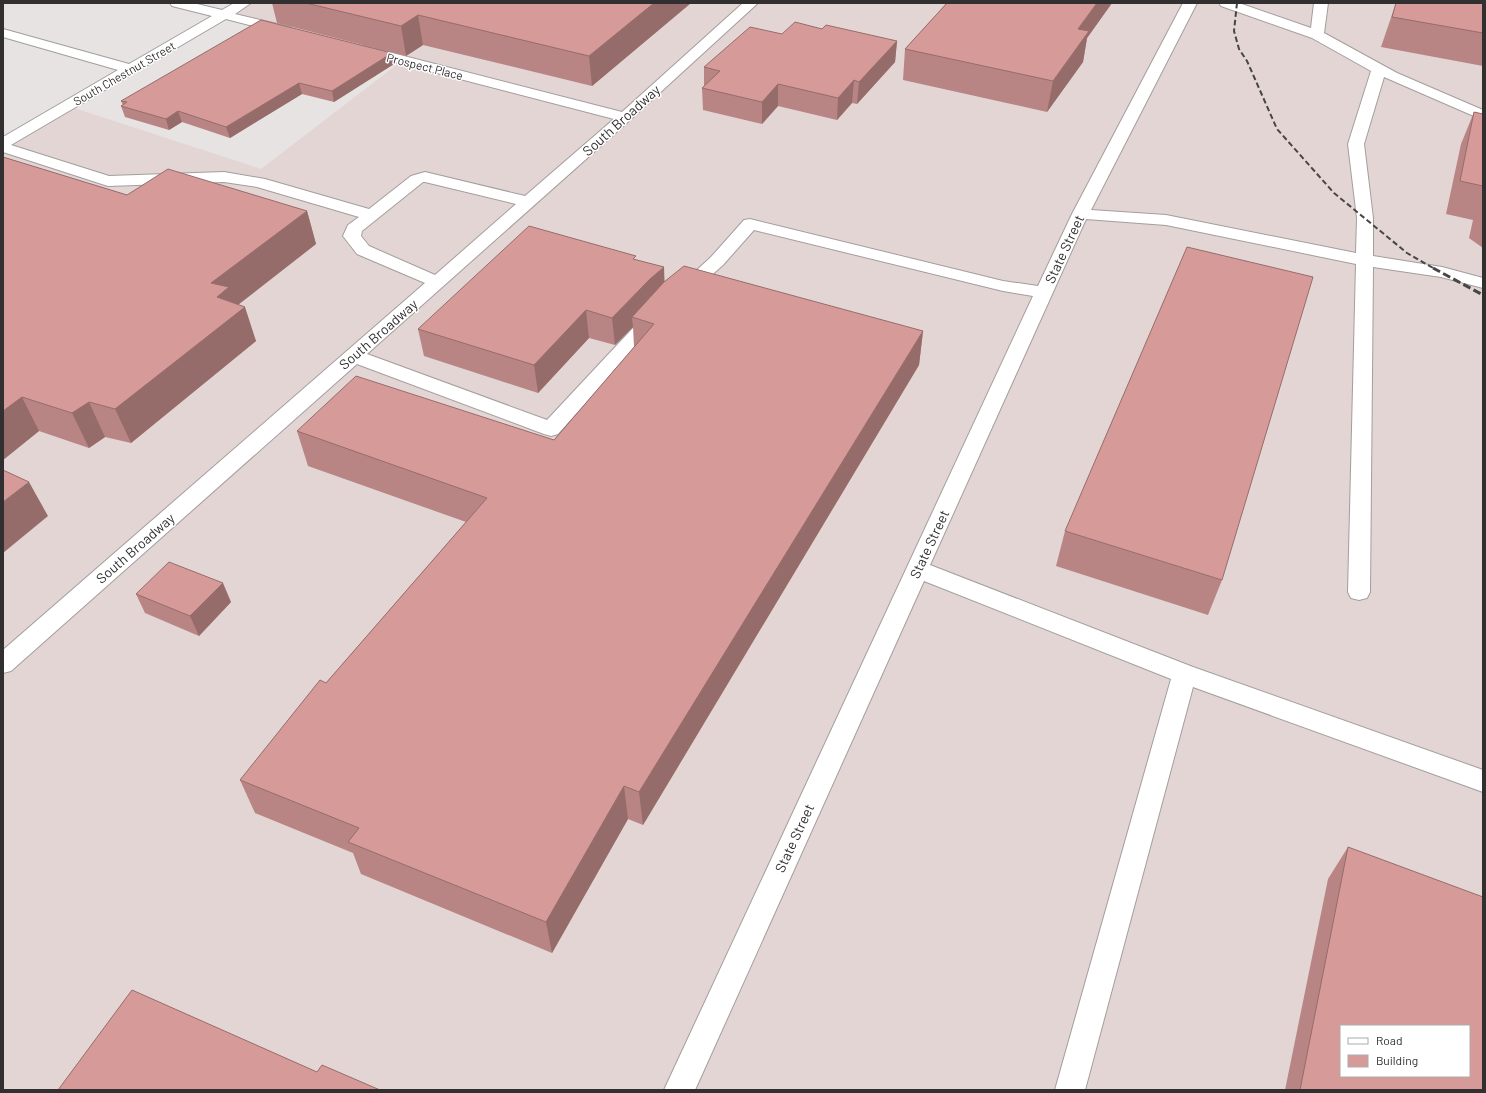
<svg xmlns="http://www.w3.org/2000/svg" width="1486" height="1093" font-family="Barlow,sans-serif">
  <style>
    .built { fill: #e2d5d4; fill-rule: evenodd }
    .lines { fill: none; stroke-linecap: round; stroke-linejoin: round }
    .minor-casing { stroke: #a39e9e; stroke-width: 2 }
    .minor { fill: #fff; fill-rule: evenodd }
    .rail-far1 { stroke: #474545; stroke-width: 2; stroke-dasharray: 5.5 3; stroke-linecap: butt }
    .rail { stroke: #474545; stroke-width: 3; stroke-dasharray: 8 3.5; stroke-linecap: butt }
    .wall { fill: #b88584 }
    .shaded-wall { fill: #966c6b }
    .building { fill: #d69b99; stroke: #966c6b; fill-rule: evenodd }
    .labels { text-anchor: middle; dominant-baseline: central; stroke-width: 3; stroke-linejoin: round; paint-order: stroke }
    .far-street-label { font-size: 12px; fill: #312f2f; stroke: #fff }
    .street-label { font-size: 14px; fill: #312f2f; stroke: #fff }
  </style>
  <rect width="100%" height="100%" fill="#e7e3e2"/>
  <path class="built" d="M244 3H1483V1090H3V143L68 106 261 169 403 60 224 15ZM1341 1026H1469V1076H1341Z"/>
  <g class="lines">
    <g class="minor-casing">
      <g id="minor">
        <path d="M170 3H193L222 10 234 3H251L235 14 290 27 292 30 290 33 285 34 226 19 11 145 109 176 224 172 265 179 369 209 411 176 425 172 525 196 614 119 360 53 358 50 360 47 365 46 622 112 743 3H758L630 120 367 354 547 420 647 313 653 312 659 313 662 317 659 321 558 434 551 436 544 434 357 364 11 671 3 673V650L425 283 357 254 343 236 348 225 359 217 257 187 224 182 108 186 3 152V137L118 70 3 37V29L129 64 212 16 172 6ZM423 182H425L516 204 435 275 369 246 361 236 362 231Z"/>
        <path d="M1183 3H1197L1091 210 1166 215 1356 253 1357 218 1348 144 1371 71 1312 38 1221 6 1219 3H1239L1311 28 1314 3H1328L1324 33 1397 73 1483 110V120L1384 77 1364 144 1373 218V256L1442 267 1483 278V288L1441 277 1373 267 1370 592 1367 598 1359 600 1351 598 1348 592 1356 264 1166 225 1086 219 930 565 1193 667 1483 770V792L1193 687 1085 1090H1055L1171 679 924 581 695 1090H664L1033 296 1003 291 754 230 723 265 688 296 682 297 676 296 673 292 711 257 744 220 750 219 1003 281 1038 286 1072 214Z"/>
      </g>
    </g>
    <use href="#minor" class="minor"/>
    <path class="rail-far1" d="M1237 3 1234 31 1239 49 1247 61 1277 129 1334 193 1407 253 1435 269"/>
    <path class="rail" d="M1433 268 1483 295"/>
  </g>
  <g class="wall">
    <path d="M272 3H691L592 86 423 45 406 56 277 23Z"/>
    <path d="M947 3H1112L1087 38 1083 62 1047 112 903 80 905 49Z"/>
    <path d="M1396 3H1483V66L1381 47Z"/>
    <path d="M822 29 897 41 895 62 857 104 852 103 837 120 778 106 762 124 703 110 702 88 704 86V67Z"/>
    <path d="M392 53 394 64 334 102 302 94 230 138 182 122 169 130 125 117 121 106 123 105 121 101Z"/>
    <path d="M1474 112 1483 114V248L1469 238 1473 220 1446 214 1461 144Z"/>
    <path d="M3 157 127 195 307 211 316 244 238 305 256 341 131 443 105 437 89 448 39 431 3 460Z"/>
    <path d="M636 260 665 282 923 331 919 365 643 825 628 819 552 953 361 874 353 853 255 813 240 780 326 683 466 522 308 466 297 431 554 440 634 347 633 327 615 345 589 338 538 393 424 356 418 329Z"/>
    <path d="M1065 531 1222 580 1208 615 1056 566Z"/>
    <path d="M136 594 231 602 199 636 145 613Z"/>
    <path d="M1348 847 1483 1090H1285L1328 879Z"/>
  </g>
  <g class="shaded-wall">
    <path d="M654 3H691L592 86 589 56Z"/>
    <path d="M1097 3H1112L1087 38 1083 62 1047 112 1053 81 1078 29Z"/>
    <path d="M418 15 423 45 406 56 401 26Z"/>
    <path d="M897 41 895 62 857 104 859 82Z"/>
    <path d="M392 53 394 64 334 102 332 91Z"/>
    <path d="M854 80 852 103 837 120 838 98Z"/>
    <path d="M299 83 302 94 230 138 226 127Z"/>
    <path d="M778 84V106L762 124V102Z"/>
    <path d="M178 111 182 122 169 130 166 119Z"/>
    <path d="M307 211 316 244 235 307H245L256 341 131 443 115 409 211 283Z"/>
    <path d="M664 267 665 294 632 317 633 327 615 345 612 318 650 279Z"/>
    <path d="M586 310 589 338 538 393 534 365Z"/>
    <path d="M923 331 919 365 643 825 639 792Z"/>
    <path d="M22 397 39 431 3 460V411Z"/>
    <path d="M89 402 105 437 89 448 72 413Z"/>
    <path d="M29 482 48 516 3 553V502Z"/>
    <path d="M223 583 231 602 199 636 190 616Z"/>
    <path d="M624 786 628 819 552 953 546 922Z"/>
  </g>
  <g class="building">
    <path d="M306 3H654L589 56 418 15 401 26Z"/>
    <path d="M947 3H1097L1078 29 1089 31 1053 81 905 49Z"/>
    <path d="M1396 3H1483V33L1392 17Z"/>
    <path d="M261 20 392 53 332 91 299 83 226 127 178 111 166 119 121 106 127 102 121 101Z"/>
    <path d="M795 22 822 29 826 25 897 41 859 82 854 80 838 98 778 84 762 102 702 88 720 71 704 67 750 27 782 34Z"/>
    <path d="M1474 112 1483 114V186L1460 181Z"/>
    <path d="M3 157 127 195 168 169 307 211 211 283 229 287 217 297 245 307 115 409 89 402 72 413 22 397 3 411Z"/>
    <path d="M529 226 636 256 633 259 664 267 650 279 612 318 586 310 534 365 418 329Z"/>
    <path d="M1187 247 1313 277 1222 580 1065 531Z"/>
    <path d="M684 266 923 331 639 792 624 786 546 922 348 842 359 828 240 780 320 680 326 683 487 498 297 431 356 376 554 440 654 324 632 317 664 282Z"/>
    <path d="M3 470 29 482 3 502Z"/>
    <path d="M169 562 223 583 190 616 136 594Z"/>
    <path d="M1348 847 1483 897V1090H1300ZM1341 1026H1469V1076H1341Z"/>
    <path d="M132 990 317 1072 322 1065 380 1090H58Z"/>
  </g>
  <g class="labels">
    <g class="far-street-label">
      <text transform="translate(425 66) rotate(14)">Prospect Place</text>
      <text transform="translate(124 73) rotate(-30)">South Chestnut Street</text>
    </g>
    <g class="street-label">
      <text transform="translate(621 120) rotate(-42)">South Broadway</text>
      <text transform="translate(1064 249) rotate(-65)">State Street</text>
      <text transform="translate(378 334) rotate(-41)">South Broadway</text>
      <text transform="translate(929 544) rotate(-65)">State Street</text>
      <text transform="translate(135 548) rotate(-41)">South Broadway</text>
      <text transform="translate(794 838) rotate(-65)">State Street</text>
    </g>
  </g>
  <rect width="1486" height="1093" fill="none" stroke="#312f2f" stroke-width="8"/>
  <rect x="1340" y="1025" width="130" height="52" fill="#ffffff" stroke="#adacac"/>
  <rect x="1348" y="1038" width="20" height="6" fill="#ffffff" stroke="#adacac"/>
  <text x="1376" y="1045" font-size="12" fill="#312f2f">Road</text>
  <rect x="1348" y="1055" width="20" height="12" fill="#d69b99" stroke="#adacac"/>
  <text x="1376" y="1065" font-size="12" fill="#312f2f">Building</text>
</svg>
